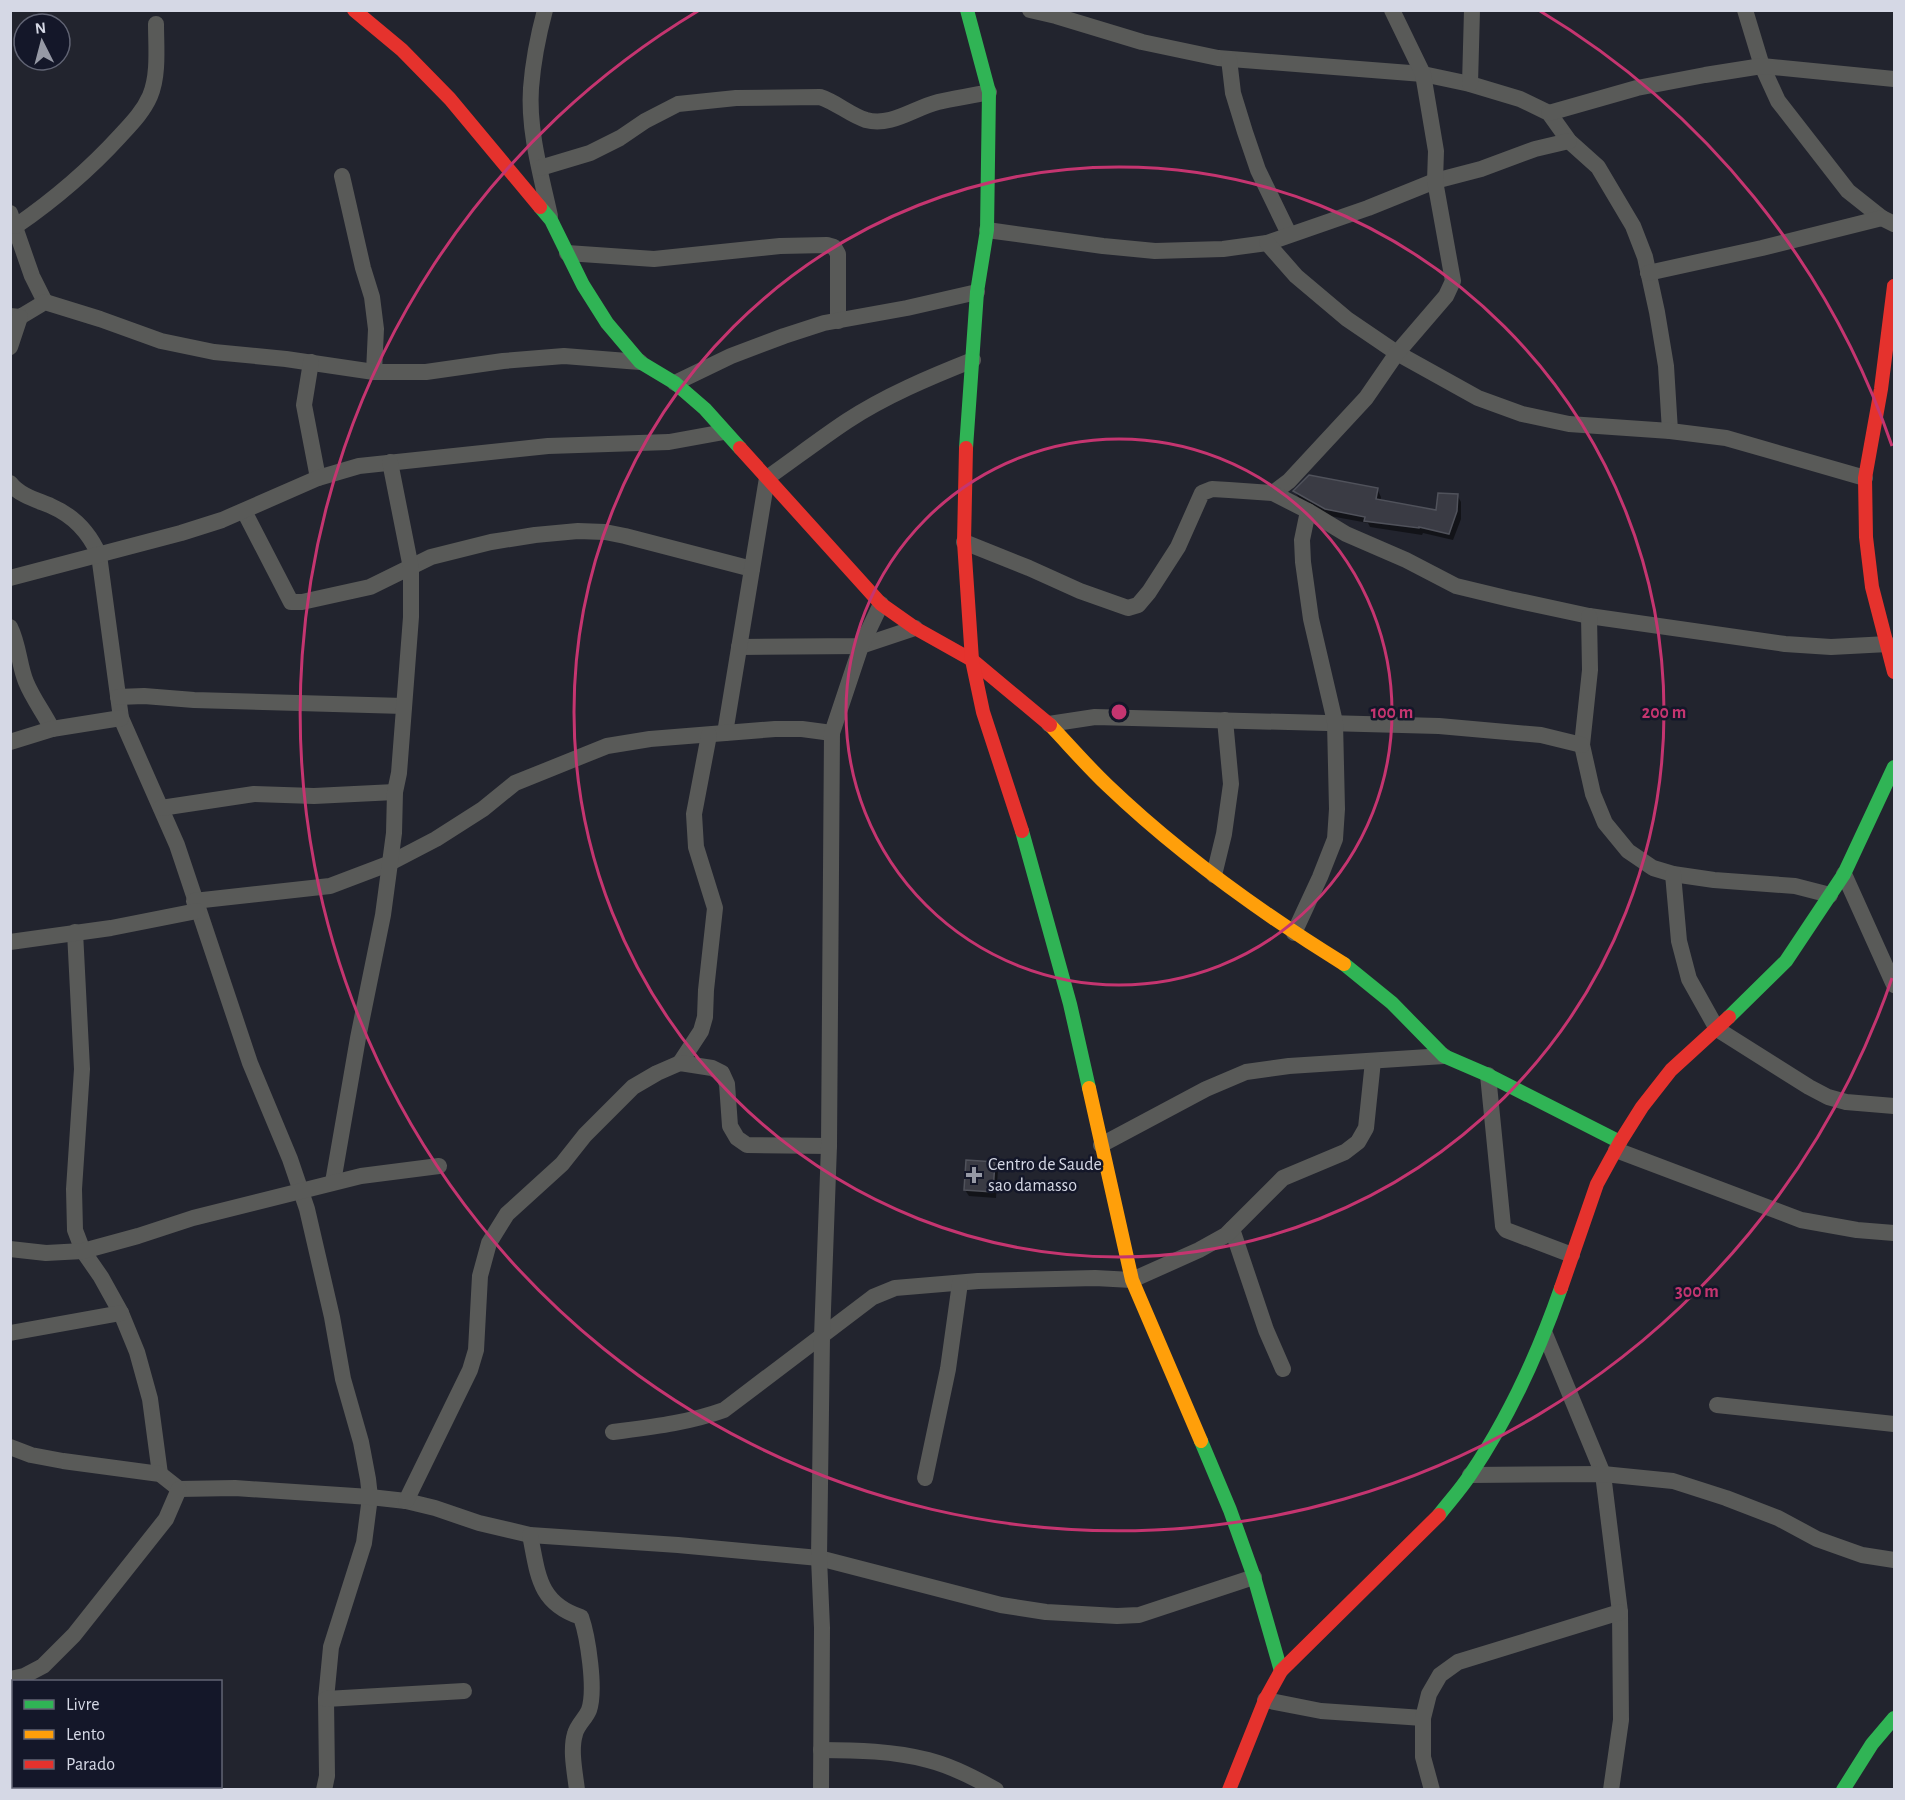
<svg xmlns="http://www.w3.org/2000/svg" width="1905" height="1800" font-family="'Alegreya Sans',sans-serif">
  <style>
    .shadow { fill: #0007 }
    .building { fill: #3a3b44; stroke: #50525b; stroke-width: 1.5 }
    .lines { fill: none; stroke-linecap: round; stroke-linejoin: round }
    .street { stroke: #595a58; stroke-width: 16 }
    .fast { stroke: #30b455; stroke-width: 14 }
    .slow { stroke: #ff9f0a; stroke-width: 14 }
    .jam { stroke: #e5322d; stroke-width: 14 }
    .ring { fill: none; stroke: #c53570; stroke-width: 3 }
    .poi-dot { fill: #9699a5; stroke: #141729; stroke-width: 2 }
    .labels { text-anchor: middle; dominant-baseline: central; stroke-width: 5; stroke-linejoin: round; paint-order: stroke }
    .poi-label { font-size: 18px; fill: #d5d8e5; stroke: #141729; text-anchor: start }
    .centre { fill: #c53570; stroke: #141729; stroke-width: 3 }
    .ring-label { font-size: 18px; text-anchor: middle; font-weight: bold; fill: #c53570; stroke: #141729; stroke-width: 5; stroke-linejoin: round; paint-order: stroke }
  </style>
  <rect width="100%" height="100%" fill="#22242e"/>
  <g class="shadow">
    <path d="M1377 489 1381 497 1380 502 1438 512 1457 495 1461 502V519L1453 540 1423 533 1422 535 1370 527 1368 523 1330 516 1299 498 1295 492Z"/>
    <path d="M994 1163 998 1170 996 1198 969 1196 965 1190Z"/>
  </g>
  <g class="building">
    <path d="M1309 475 1378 488 1376 499 1436 510 1438 493 1458 494 1457 511 1449 534 1419 527V528L1364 521 1365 517 1325 509 1293 491Z"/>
    <path d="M966 1160 995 1162 993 1192 964 1190Z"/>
  </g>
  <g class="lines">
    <g class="street">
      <path d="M545 10C538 36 533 62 531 88 528 130 541 175 550 216"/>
      <path d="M1030 10 1056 16 1142 42 1218 58 1423 74 1470 84 1520 99 1549 113 1569 141 1598 167 1633 226 1645 257 1657 312 1666 366 1670 431"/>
      <path d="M1745 10 1762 66 1778 101 1848 191 1882 218"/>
      <path d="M1229 59 1233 93 1245 132 1258 170 1289 234"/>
      <path d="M1470 84 1472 10"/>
      <path d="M1549 113 1637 88 1705 75 1762 66 1894 79"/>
      <path d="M540 168 590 153 620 138 645 121 678 104 736 98 820 97C836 102 850 115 866 120 891 127 914 108 938 102 954 98 972 96 989 92"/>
      <path d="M342 176 363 268 372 297 376 329 374 372"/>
      <path d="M10 213 32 276 45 302"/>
      <path d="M16 226C55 199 88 171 120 136 131 124 143 112 150 96 159 75 156 46 156 24"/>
      <path d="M987 230 1103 246 1155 251 1223 249 1267 243 1368 208 1435 181 1481 169 1535 149 1569 141"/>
      <path d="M1267 243 1296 276 1347 319 1397 353 1478 398 1522 414 1569 424 1670 431 1726 438 1865 478"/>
      <path d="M567 253 654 259 780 246 827 245 834 247 838 254V321"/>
      <path d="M1648 273 1762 248 1882 218 1894 224"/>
      <path d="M10 316 20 317 45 302 100 319 161 341 214 352 286 359 374 372H426L503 361 564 356 640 362"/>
      <path d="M10 347 20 317"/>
      <path d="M311 362 304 405 318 478"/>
      <path d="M675 383 731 356 784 336 824 323 907 308 977 292"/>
      <path d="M10 483C20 496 37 500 51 506 74 516 89 532 99 555L121 718 177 845 250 1063 290 1159 307 1209 332 1317 343 1379 361 1442 368 1479 370 1497 364 1543 331 1647 326 1699 327 1776 324 1790"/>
      <path d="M1273 493 1289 481 1366 398 1397 353 1446 296 1453 281 1435 181 1436 151 1423 74 1392 10"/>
      <path d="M244 511 291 602H302L370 587 431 557 491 542 535 535 578 531 605 532 625 536 752 569"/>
      <path d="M964 542 1029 568 1080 591 1128 608 1138 605 1149 592 1178 547 1202 493 1212 489 1229 490 1273 493 1308 511 1346 534 1406 560 1456 586 1510 599 1589 616 1785 644 1831 647 1888 644"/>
      <path d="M10 578 181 533 222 520 318 478 359 466 548 446 669 442 724 432"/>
      <path d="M1589 616 1590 670 1582 745 1593 794 1605 823 1628 851 1653 868 1673 874 1714 880 1795 886 1830 895"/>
      <path d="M10 627C19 645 19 665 26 682 33 699 44 713 52 729"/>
      <path d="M739 647 861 646 915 628"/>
      <path d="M118 697 144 696 194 700 404 706"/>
      <path d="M1049 724 1095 717 1439 726 1541 735 1582 745"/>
      <path d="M725 733 767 478C794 459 820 439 847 421 885 396 930 377 973 360"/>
      <path d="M10 742 52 729 121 718"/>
      <path d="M161 808 254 794 314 796 395 792"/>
      <path d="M1673 874 1679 941 1689 979 1717 1029 1809 1087 1828 1097 1846 1102 1894 1106"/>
      <path d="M1844 874 1894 985"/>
      <path d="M1214 875 1224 834 1231 784 1225 720"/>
      <path d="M194 901 330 886 388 864 436 839 483 809 515 783 607 746 650 739 775 729H802L832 733"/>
      <path d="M75 932 82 1069 74 1189 75 1230 83 1251 101 1277 121 1313 137 1352 150 1399 160 1474"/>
      <path d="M1294 933 1320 877 1335 839 1337 809 1335 722 1311 619 1303 562 1302 540 1308 511"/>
      <path d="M10 942 111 928 197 911"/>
      <path d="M680 1063 701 1031 705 1017 706 990 715 908 696 847 694 814 709 735"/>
      <path d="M1488 1075 1503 1226 1506 1230 1572 1255"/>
      <path d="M1101 1145 1206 1089 1246 1072 1289 1066 1444 1056"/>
      <path d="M1616 1150 1801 1220 1857 1230 1894 1233"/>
      <path d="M333 1182 358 1038 383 915 394 833 395 792 399 773 411 617V568L390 462"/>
      <path d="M1232 1229 1266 1330 1283 1369"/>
      <path d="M10 1249 46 1253 83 1251 138 1236 193 1218 361 1176 439 1166"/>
      <path d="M10 1333 121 1313"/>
      <path d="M1545 1334 1603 1474 1620 1612 1621 1720 1611 1790"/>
      <path d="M1717 1405 1894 1424"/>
      <path d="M613 1432C651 1427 688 1423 724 1410L873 1297 895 1288 978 1281 1095 1278 1132 1280 1199 1250 1226 1235 1283 1178 1345 1152 1358 1142 1366 1128 1373 1061"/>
      <path d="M10 1447 31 1455 63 1461 160 1474 179 1489 235 1488 370 1497 406 1501 435 1508 479 1523 530 1535 678 1545 819 1558 1001 1605 1046 1612 1117 1616 1139 1615 1254 1577"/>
      <path d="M1470 1475 1603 1474 1673 1481 1726 1498 1778 1518 1817 1539 1862 1555 1894 1560"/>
      <path d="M925 1478 948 1369 960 1283"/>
      <path d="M406 1501 470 1370 476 1350 480 1276 489 1243 507 1214 562 1164 585 1135 633 1087 657 1073 680 1063 712 1068 722 1073 727 1084 730 1126 737 1138 747 1145 829 1146"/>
      <path d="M530 1535C538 1574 538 1603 581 1617 588 1637 596 1690 589 1710 586 1718 577 1725 575 1734 570 1750 575 1773 577 1790"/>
      <path d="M10 1679 24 1676 43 1666 74 1635 166 1519 179 1489"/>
      <path d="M326 1699 464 1691"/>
      <path d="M1265 1700 1321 1711 1423 1718"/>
      <path d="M821 1750C856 1750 894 1751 928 1760 952 1766 975 1778 996 1790"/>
      <path d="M79 1786 82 1790"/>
      <path d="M821 1790 822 1628 819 1558 822 1337 829 1146 832 733 861 646 881 604"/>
      <path d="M1432 1790 1423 1757V1718L1429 1694 1440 1675 1458 1662 1620 1612"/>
    </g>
    <g class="fast">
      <path d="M540 207 551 220 583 285 607 323 640 362 675 383 705 409 740 448"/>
      <path d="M966 448 977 292 987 230 989 92 967 10"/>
      <path d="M1022 831 1070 1004 1089 1088"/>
      <path d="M1344 964 1392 1003 1444 1056 1488 1075 1620 1142"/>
      <path d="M1729 1017 1786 961 1844 874 1894 767"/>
      <path d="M1201 1441 1230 1510 1254 1577 1281 1671"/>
      <path d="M1439 1515C1449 1502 1461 1489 1470 1475 1508 1419 1539 1351 1561 1288"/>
      <path d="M1843 1790 1872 1744 1894 1718"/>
    </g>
    <g class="slow">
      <path d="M1050 725C1069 745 1087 766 1107 785 1178 853 1260 912 1344 964"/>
      <path d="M1089 1088 1132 1280 1201 1441"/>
    </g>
    <g class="jam">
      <path d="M354 10 402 50 450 99 540 207"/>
      <path d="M1894 286 1881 389 1865 478 1866 537 1872 587 1894 672"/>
      <path d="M740 448 881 604 915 628 972 660 1050 725"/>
      <path d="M966 448 964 542 972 660 983 712 1022 831"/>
      <path d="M1561 1288 1597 1184 1620 1142 1642 1107 1671 1070 1729 1017"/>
      <path d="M1229 1790 1265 1700 1281 1671 1439 1515"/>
    </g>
  </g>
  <g class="ring">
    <circle cx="1119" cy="712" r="273"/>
    <circle cx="1119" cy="712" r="545"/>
    <path d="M1892 978A818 818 0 1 1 698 11M1540 11A818 818 0 0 1 1892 446"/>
  </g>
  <path class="poi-dot" d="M971 1166h6v6h6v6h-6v6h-6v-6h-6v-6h6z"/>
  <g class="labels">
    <g class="poi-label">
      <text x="988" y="1165">Centro de Saude<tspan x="988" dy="21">sao damasso</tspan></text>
    </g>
  </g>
  <circle cx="1119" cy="712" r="9" class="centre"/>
  <g class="ring-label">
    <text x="1392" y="718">100 m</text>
    <text x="1664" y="718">200 m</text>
    <text x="1697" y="1297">300 m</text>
  </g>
  <rect width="1905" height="1800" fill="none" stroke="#d5d8e5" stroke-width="24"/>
  <rect x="12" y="1680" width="210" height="108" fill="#141729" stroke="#616474" stroke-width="1.5"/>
  <rect x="24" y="1700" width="30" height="9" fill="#30b455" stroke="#616474" stroke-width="1.5"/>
  <text x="66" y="1710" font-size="18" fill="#d5d8e5">Livre</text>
  <rect x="24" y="1730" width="30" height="9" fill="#ff9f0a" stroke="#616474" stroke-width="1.5"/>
  <text x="66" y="1740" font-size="18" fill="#d5d8e5">Lento</text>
  <rect x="24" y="1760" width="30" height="9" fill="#e5322d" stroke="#616474" stroke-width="1.5"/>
  <text x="66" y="1770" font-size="18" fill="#d5d8e5">Parado</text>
  <g transform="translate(42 42) rotate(354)"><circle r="28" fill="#141729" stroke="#616474" stroke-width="1.5"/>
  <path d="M0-4.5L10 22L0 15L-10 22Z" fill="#9699a5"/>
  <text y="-9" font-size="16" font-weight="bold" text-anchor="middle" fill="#d5d8e5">N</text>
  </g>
</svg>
